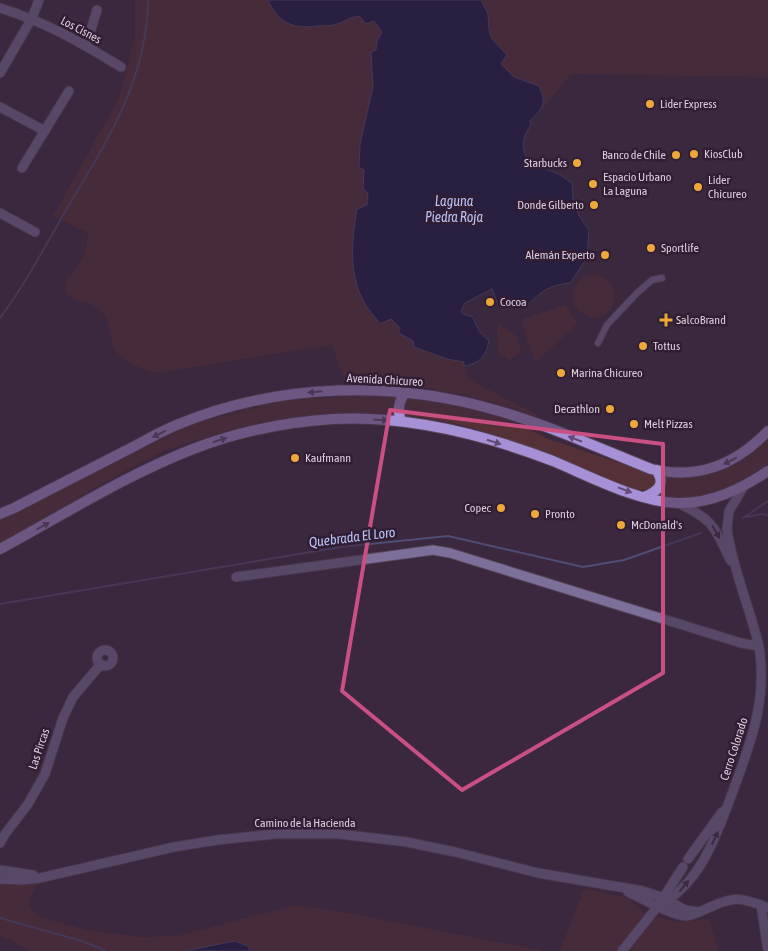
<svg xmlns="http://www.w3.org/2000/svg" width="768" height="951" font-family="'Asap Condensed',sans-serif">
  <style>
    .green { fill: #553037 }
    .water { fill: #141546; stroke: #504c73 }
    .lines { fill: none; stroke-linecap: round; stroke-linejoin: round }
    .stream { stroke: #504c73; stroke-width: 2 }
    .pedestrian-casing { stroke: #58465a; stroke-width: 8 }
    .minor-casing { stroke: #58465a; stroke-width: 11 }
    .secondary-casing { stroke: #58465a; stroke-width: 12 }
    .pedestrian { stroke: #7c6f9a; stroke-width: 6 }
    .minor { stroke: #7c6f9a; stroke-width: 9 }
    .secondary { stroke: #a791d6; stroke-width: 10 }
    .oneway { fill: #604c75 }
    .oneway2 { fill: #402e48 }
    .marked { fill: none; stroke: #ca4f82; stroke-width: 4; stroke-linejoin: round }
    .poi-dot { fill: #eca93a; stroke: #311e34; stroke-width: 2 }
    .labels { text-anchor: middle; dominant-baseline: central; stroke-width: 5; stroke-linejoin: round; paint-order: stroke }
    .street-label { font-size: 12px; fill: #dbcedc; stroke: #311e34 }
    .poi-label { font-size: 12px; fill: #dbcedc; stroke: #311e34; text-anchor: start }
    .water-label { font-size: 14px; font-style: italic; fill: #bac3f6; stroke: #311e34 }
  </style>
  <rect width="100%" height="100%" fill="#3b283e"/>
  <g class="green">
    <path d="M135 0H268C279 24 293 29 318 26 324 26 332 26 338 24 342 23 346 18 351 17 358 15 367 19 374 21L382 32 377 41 373 87 360 144 359 167 364 170 363 189 368 193 367 205 390 319 400 327 399 333C420 345 440 358 464 362L467 379 538 415 535 420 523 411 466 395 406 384 370 379 344 380 332 345 155 373C142 370 115 358 112 343 110 331 110 321 101 311 88 298 73 304 65 291L66 280C80 267 87 252 88 233L53 216 119 98 135 38Z"/>
    <path d="M481 0H768V77L571 74 542 109 544 97 539 86 514 77 501 64 507 55 492 39 489 30 488 14Z"/>
    <circle cx="594" cy="296" r="21"/>
    <path d="M566 305 573 317 578 323 535 363 521 320Z"/>
    <path d="M497 323 516 336 521 351 509 361 498 351Z"/>
    <path d="M373 395 433 401 488 413 520 425 548 439 653 474 656 480 654 487C639 496 616 482 601 476 540 451 477 423 411 416 338 408 264 417 195 441 184 444 173 447 163 452 110 476 61 509 12 539L0 544V519L190 425 281 401Z"/>
    <path d="M768 436V463C737 491 698 502 656 496L665 476 746 456 764 442Z"/>
    <path d="M0 883 38 884C29 897 23 904 39 917L91 931 142 937 177 936 293 906 327 909 544 951H30L13 941 0 936Z"/>
    <path d="M584 888 627 898 645 913 677 922 709 919 719 951H560Z"/>
  </g>
  <g class="water">
    <path d="M268 0H481L488 14 489 30 492 39 507 55 501 64 514 77 539 86C547 104 543 108 530 121L531 125C525 133 522 141 524 150 528 172 552 166 566 179 568 181 571 182 572 184 573 188 573 196 573 200 576 212 582 221 589 230L587 258 570 283C548 285 541 292 526 306H505L497 302 492 289 465 303 461 311 463 314 473 317C477 327 479 334 489 340 487 356 479 364 464 366V362L447 359 414 347 413 341 399 333V327L391 319 380 324C375 317 368 309 364 302 348 273 352 239 357 209L367 205 368 193 363 189 364 170 359 167 360 144 373 87 371 52 376 50 377 41 382 32 374 21 366 24 359 16C348 17 346 22 337 24 331 26 324 26 318 26 293 29 279 24 268 0Z"/>
    <path d="M235 941 248 946 250 951H184Z"/>
  </g>
  <g class="lines">
    <g class="stream">
      <path d="M0 318C25 284 45 247 66 210 106 143 147 81 148 0"/>
      <path d="M746 517 762 514 768 515"/>
      <path d="M743 518 768 501"/>
      <path d="M0 604 341 547 448 536 583 567 624 560 701 533"/>
      <path d="M0 918 82 941 106 951"/>
    </g>
    <g class="pedestrian-casing">
      <path id="pedestrian" d="M598 343 607 325 637 293 652 280 662 278"/>
    </g>
    <g class="minor-casing">
      <g id="minor">
        <path d="M0 8C46 22 80 42 121 67"/>
        <path d="M86 45 97 10"/>
        <path d="M0 73 32 18 39 0"/>
        <path d="M0 107 45 131"/>
        <path d="M22 168 69 91"/>
        <path d="M0 213 35 232"/>
        <path d="M678 503C714 520 714 527 731 561"/>
        <path d="M236 577 433 550 450 553 741 643 759 646"/>
        <circle cx="105" cy="658" r="8"/>
        <path d="M0 843 5 834 28 804 45 774 63 718 73 697 101 664"/>
        <path d="M688 859 722 812"/>
        <path d="M0 870 33 875"/>
        <path d="M0 879 23 880 40 878 174 847 217 840 275 834H339L407 842 455 852 538 873 643 891 664 898 685 910 699 912"/>
        <path d="M628 892C641 898 673 916 686 916 694 915 701 911 708 908 735 896 741 897 768 908"/>
        <path d="M761 905 768 951"/>
        <path d="M658 906C701 884 717 834 733 791 750 745 766 704 760 654 759 643 755 632 752 621 743 591 731 559 727 529L729 511 744 486"/>
        <path d="M622 951 658 906 683 867"/>
      </g>
    </g>
    <g class="secondary-casing">
      <g id="secondary">
        <path d="M401 421C397 410 398 401 406 392"/>
        <path d="M644 497C657 492 667 484 656 470"/>
        <path d="M0 514 14 508C51 489 88 470 125 451 143 442 161 431 179 424 279 383 396 380 499 411 551 426 601 449 651 469 698 480 735 465 768 431"/>
        <path d="M0 549C63 515 126 475 193 449 237 432 286 422 333 419 409 415 483 434 553 461 589 476 638 502 677 503 711 504 741 489 768 471"/>
      </g>
    </g>
    <use href="#pedestrian" class="pedestrian"/>
    <use href="#minor" class="minor"/>
    <use href="#secondary" class="secondary"/>
  </g>
  <defs><path id="oneway-solid" d="M-6-.8H1V-3.2L6.5 0L1 3.2V.8H-6Z" transform="scale(1.25)"/></defs>
  <g class="oneway">
    <use href="#oneway-solid" transform="translate(315 392) rotate(175)"/>
    <use href="#oneway-solid" transform="translate(381 420) rotate(3)"/>
    <use href="#oneway-solid" transform="translate(159 434) rotate(153)"/>
    <use href="#oneway-solid" transform="translate(575 439) rotate(-159)"/>
    <use href="#oneway-solid" transform="translate(220 440) rotate(-17)"/>
    <use href="#oneway-solid" transform="translate(494 442) rotate(18)"/>
    <use href="#oneway-solid" transform="translate(730 461) rotate(154)"/>
    <use href="#oneway-solid" transform="translate(625 490) rotate(21)"/>
    <use href="#oneway-solid" transform="translate(43 526) rotate(-29)"/>
  </g>
  <g class="oneway2">
    <use href="#oneway-solid" transform="translate(716 532) rotate(60)"/>
    <use href="#oneway-solid" transform="translate(715 838) rotate(-65)"/>
    <use href="#oneway-solid" transform="translate(684 886) rotate(-51)"/>
  </g>
  <path d="M0 0H768V951H0ZM390 410 663 444V673L462 790 342 691Z" fill="#3b283e" fill-opacity=".55" fill-rule="evenodd"/>
  <path class="marked" d="M390 410 663 444V673L462 790 342 691Z"/>
  <g class="poi-dot">
    <circle cx="650" cy="104" r="5"/>
    <circle cx="694" cy="154" r="5"/>
    <circle cx="676" cy="155" r="5"/>
    <circle cx="577" cy="163" r="5"/>
    <circle cx="593" cy="184" r="5"/>
    <circle cx="698" cy="187" r="5"/>
    <circle cx="594" cy="205" r="5"/>
    <circle cx="651" cy="248" r="5"/>
    <circle cx="605" cy="255" r="5"/>
    <circle cx="490" cy="302" r="5"/>
    <path d="M663.5 312.5h5v5h5v5h-5v5h-5v-5h-5v-5h5z"/>
    <circle cx="643" cy="346" r="5"/>
    <circle cx="561" cy="373" r="5"/>
    <circle cx="610" cy="409" r="5"/>
    <circle cx="634" cy="424" r="5"/>
    <circle cx="295" cy="458" r="5"/>
    <circle cx="501" cy="508" r="5"/>
    <circle cx="535" cy="514" r="5"/>
    <circle cx="621" cy="525" r="5"/>
  </g>
  <g class="labels">
    <g class="street-label">
      <text transform="translate(81 30) rotate(28)">Los Cisnes</text>
      <text transform="translate(385 380) rotate(3)">Avenida Chicureo</text>
      <text transform="translate(39 749) rotate(-71)">Las Pircas</text>
      <text transform="translate(734 749) rotate(-72)">Cerro Colorado</text>
      <text x="305" y="823">Camino de la Hacienda</text>
    </g>
    <g class="poi-label">
      <text x="660" y="104">Lider Express</text>
      <text x="704" y="154">KiosClub</text>
      <text x="666" y="155" text-anchor="end">Banco de Chile</text>
      <text x="567" y="163" text-anchor="end">Starbucks</text>
      <text x="603" y="177">Espacio Urbano<tspan x="603" dy="14">La Laguna</tspan></text>
      <text x="708" y="180">Lider<tspan x="708" dy="14">Chicureo</tspan></text>
      <text x="584" y="205" text-anchor="end">Donde Gilberto</text>
      <text x="661" y="248">Sportlife</text>
      <text x="595" y="255" text-anchor="end">Alemán Experto</text>
      <text x="500" y="302">Cocoa</text>
      <text x="676" y="320">SalcoBrand</text>
      <text x="653" y="346">Tottus</text>
      <text x="571" y="373">Marina Chicureo</text>
      <text x="600" y="409" text-anchor="end">Decathlon</text>
      <text x="644" y="424">Melt Pizzas</text>
      <text x="305" y="458">Kaufmann</text>
      <text x="491" y="508" text-anchor="end">Copec</text>
      <text x="545" y="514">Pronto</text>
      <text x="631" y="525">McDonald's</text>
    </g>
    <g class="water-label">
      <text x="454" y="201">Laguna<tspan x="454" dy="16">Piedra Roja</tspan></text>
      <text transform="translate(352 537) rotate(-7)">Quebrada El Loro</text>
    </g>
  </g>
</svg>
